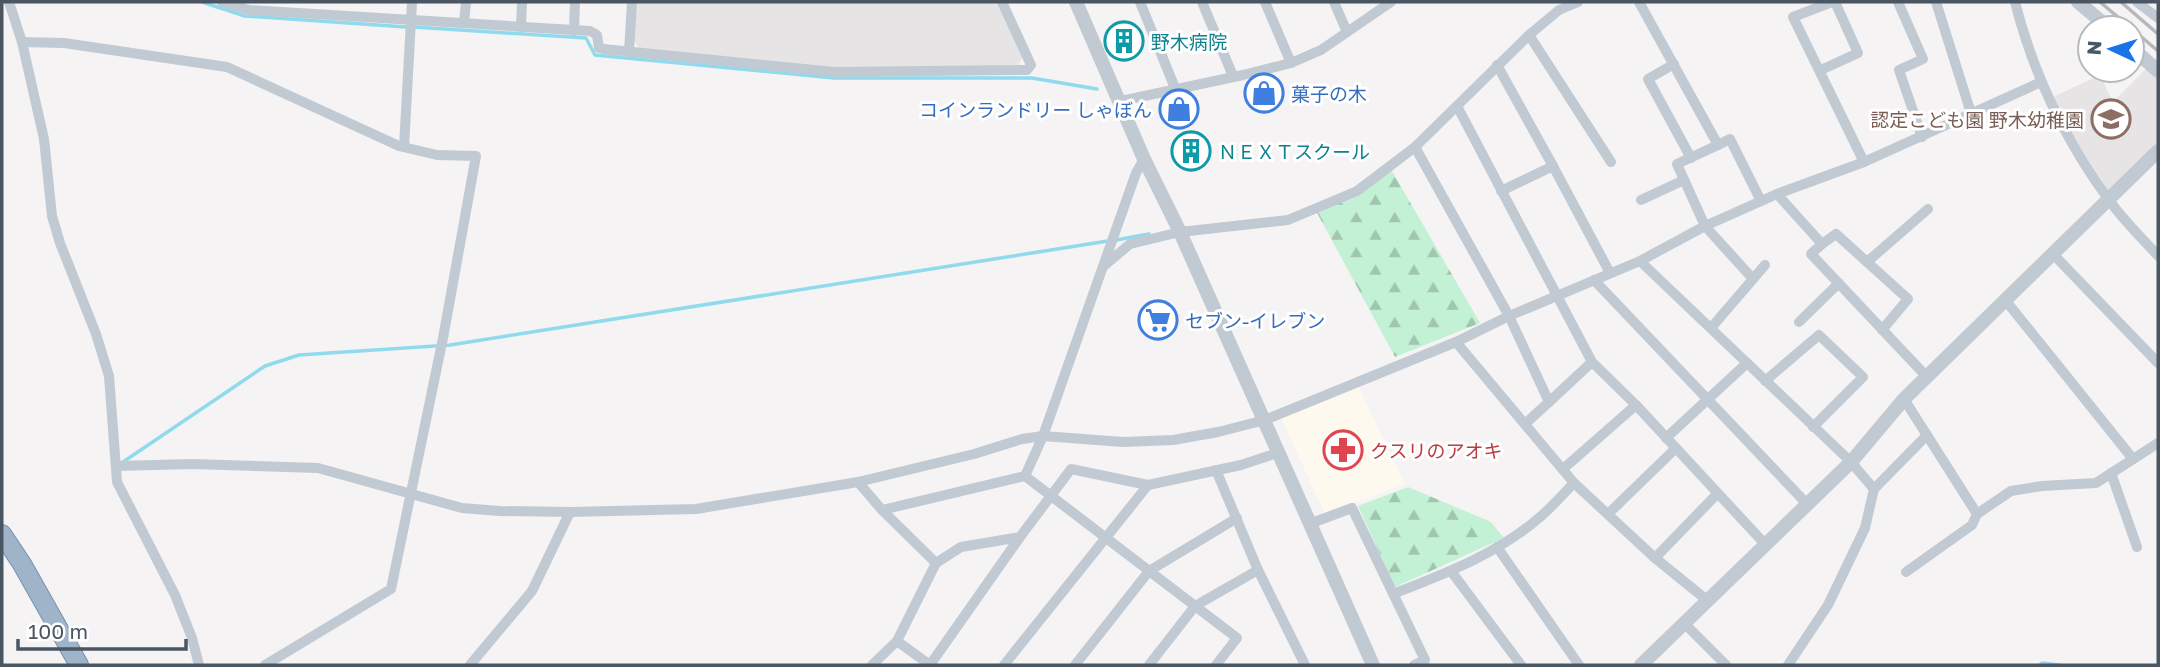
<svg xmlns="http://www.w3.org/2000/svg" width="2160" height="667" font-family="'Golos Text','Noto Sans JP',sans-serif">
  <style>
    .commercial { fill: #fdf9ef }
    .education { fill: #e6e4e5 }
    .forest { fill: url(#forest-firs) }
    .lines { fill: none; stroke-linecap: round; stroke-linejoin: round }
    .stream { stroke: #90daee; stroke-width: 3.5 }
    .trunk-casing { stroke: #7690ad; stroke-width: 20 }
    .minor { stroke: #c1cad2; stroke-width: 10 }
    .tertiary { stroke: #c1cad2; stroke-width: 14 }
    .trunk { stroke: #9fb4c9; stroke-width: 18 }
    .rail { stroke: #b5b8bd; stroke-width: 3.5 }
    .labels { text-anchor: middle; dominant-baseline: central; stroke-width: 6; stroke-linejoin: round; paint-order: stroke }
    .culture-label { font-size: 19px; fill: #0d838f; stroke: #fff; text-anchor: start }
    .shop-label { font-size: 19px; fill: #366cbe; stroke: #fff; text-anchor: start }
    .education-label { font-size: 19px; fill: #785e54; stroke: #fff; text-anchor: end }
    .health-label { font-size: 19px; fill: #be3a42; stroke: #fff; text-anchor: start }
  </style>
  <defs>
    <pattern id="forest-firs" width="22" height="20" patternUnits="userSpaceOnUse" patternTransform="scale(1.75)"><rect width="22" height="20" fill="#c3f1d5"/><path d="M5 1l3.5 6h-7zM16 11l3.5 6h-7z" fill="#a0c6b0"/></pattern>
  </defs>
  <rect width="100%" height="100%" fill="#f5f3f3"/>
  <path class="commercial" d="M1357 383 1405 484 1325 514 1280 416Z"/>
  <g class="education">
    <path d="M636 2H998L1024 56 1017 66 836 68 640 49 634 41Z"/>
    <path d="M2148 67 2158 76V143L2110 193 2073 136 2053 97 2100 75 2113 102Z"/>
  </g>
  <g class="forest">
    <path d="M1389 166 1480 323 1395 357 1315 209 1351 199Z"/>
    <path d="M1408 487 1491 522 1504 538 1395 587 1358 506Z"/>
  </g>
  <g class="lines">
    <g class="stream">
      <path d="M202 2 245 16 406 27"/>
      <path d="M414 27 586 38 595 55 834 78H1032L1097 89"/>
      <path d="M1116 240 1149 234"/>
      <path d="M123 462 265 366 299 355 450 345 1108 241"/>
      <path d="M2040 665 2042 663 2059 665"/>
    </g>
    <g class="trunk-casing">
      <path id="trunk" d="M2 534 22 564 79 665"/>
    </g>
    <g class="minor">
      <path d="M9 2 22 42 44 139 52 216 60 243 96 334 109 376 117 482 175 595 192 638 199 665"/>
      <path d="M222 2 249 10 590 31 597 35 599 48 603 49 834 72 1027 70 1031 65 1002 2"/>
      <path d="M1140 2 1175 88"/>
      <path d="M1202 2 1233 76"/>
      <path d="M1265 2 1291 63"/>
      <path d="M1334 2 1347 32"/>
      <path d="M1639 2 1718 145 1677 164 1705 226 1753 279"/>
      <path d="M1832 2 1793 17 1864 162"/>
      <path d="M1898 2 1923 59 1899 70 1922 137"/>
      <path d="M1936 2 1971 113"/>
      <path d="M2015 2C2033 73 2065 140 2109 200 2123 220 2142 238 2158 256"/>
      <path d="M2137 2 2158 18"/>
      <path d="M464 23 466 2"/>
      <path d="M521 27 522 2"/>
      <path d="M574 31 575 2"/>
      <path d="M1529 35 1611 162"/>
      <path d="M22 42 64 43 227 67 399 146 437 155 476 156 443 338 391 589 265 665"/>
      <path d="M629 52 632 2"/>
      <path d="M1674 64 1648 79 1691 158"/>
      <path d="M1497 65 1553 166 1501 191"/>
      <path d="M1821 70 1858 53 1835 2"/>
      <path d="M1121 101 1243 75 1291 63 1321 50 1391 2"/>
      <path d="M1457 106 1592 362 1636 405 1764 543"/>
      <path d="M1718 145 1730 139 1761 201"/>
      <path d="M404 147 412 2"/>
      <path d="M1415 147 1509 316 1549 402 1592 362"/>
      <path d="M1553 166 1610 273"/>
      <path d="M1777 194 1822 244 1811 254 1927 377"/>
      <path d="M1641 200 1684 180"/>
      <path d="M1822 244 1836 234 1908 299 1882 330"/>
      <path d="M2054 255 2158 363"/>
      <path d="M1640 261 1851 462 1874 489 1927 435"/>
      <path d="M1867 262 1928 209"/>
      <path d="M1105 265 1130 244 1180 232 1288 220 1357 191 1415 147 1529 35 1559 10 1578 2"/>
      <path d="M1594 280 1807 504"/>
      <path d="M2006 301 2133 459"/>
      <path d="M1799 322 1839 283"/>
      <path d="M1711 328 1765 265"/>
      <path d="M1456 342 1574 483 1655 558 1708 601"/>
      <path d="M1765 381 1819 335 1863 377 1813 427"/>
      <path d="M1904 399 1977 514 2011 491 2042 486 2096 483 2158 443"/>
      <path d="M1526 423 1549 402"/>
      <path d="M1666 438 1747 363"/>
      <path d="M117 466 192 464 318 468 462 508 500 511 570 512 696 509 858 482 974 454 1022 439 1043 436 1123 442 1173 440 1218 432 1265 420 1456 342 1509 316 1640 261 1705 226 1777 194 1864 162 2041 82"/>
      <path d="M1563 469 1636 405"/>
      <path d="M1216 470 1258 570 1305 665"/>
      <path d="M2111 473 2137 547"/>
      <path d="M1025 476 1237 638 1216 665"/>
      <path d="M858 482 882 510 936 563"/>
      <path d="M882 510 1025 476 1043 436 1136 173 1144 159"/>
      <path d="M1608 514 1676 448"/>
      <path d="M1309 524 1352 508 1425 660 1414 665"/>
      <path d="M1497 547 1579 665"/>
      <path d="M1655 558 1717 494"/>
      <path d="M1451 571 1521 665"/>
      <path d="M1906 572 1972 525 1977 514"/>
      <path d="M1393 594C1444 574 1498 554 1540 517 1552 507 1563 494 1574 483"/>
      <path d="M1683 622 1726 665"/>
      <path d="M897 641 930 665"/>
      <path d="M470 665 532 591 570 512"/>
      <path d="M872 665 897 641 936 563 961 547 1020 537 1071 469 1148 485 1241 465 1277 453"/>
      <path d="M930 665 1020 537"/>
      <path d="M1004 665 1148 485"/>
      <path d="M1075 665 1149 571 1237 518"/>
      <path d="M1149 665 1195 606 1258 570"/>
      <path d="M1788 665 1828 605 1865 528 1874 489"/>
    </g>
    <g class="tertiary">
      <path d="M1076 2 1144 159 1180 232 1373 665"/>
      <path d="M2078 2 2109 28"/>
      <path d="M2132 48 2158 71"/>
      <path d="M1641 665 1851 462 1904 399 2158 151"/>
    </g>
    <use href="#trunk" class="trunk"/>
    <g class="rail">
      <path d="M2100 2 2131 28"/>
      <path d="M2121 2 2158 34"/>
      <path d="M2132 29 2158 51"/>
    </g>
  </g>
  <defs>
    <g id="building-ring" transform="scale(2.0125)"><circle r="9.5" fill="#fff" stroke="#0f9aa8" stroke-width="1.5"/><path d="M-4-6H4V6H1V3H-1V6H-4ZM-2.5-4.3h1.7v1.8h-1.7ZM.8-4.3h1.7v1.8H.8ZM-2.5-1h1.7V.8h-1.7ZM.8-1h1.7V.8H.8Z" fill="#0f9aa8"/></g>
    <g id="shop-ring" transform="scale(2.0125)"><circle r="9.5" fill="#fff" stroke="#3f7fe0" stroke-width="1.5"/><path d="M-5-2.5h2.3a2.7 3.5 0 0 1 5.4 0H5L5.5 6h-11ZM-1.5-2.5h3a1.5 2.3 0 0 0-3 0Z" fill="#3f7fe0"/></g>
    <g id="school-ring" transform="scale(2.0125)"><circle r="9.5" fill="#fff" stroke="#8d6e63" stroke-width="1.5"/><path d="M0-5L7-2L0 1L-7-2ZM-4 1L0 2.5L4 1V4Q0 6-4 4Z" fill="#8d6e63"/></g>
    <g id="supermarket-ring" transform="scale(2.0125)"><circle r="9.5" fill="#fff" stroke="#3f7fe0" stroke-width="1.5"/><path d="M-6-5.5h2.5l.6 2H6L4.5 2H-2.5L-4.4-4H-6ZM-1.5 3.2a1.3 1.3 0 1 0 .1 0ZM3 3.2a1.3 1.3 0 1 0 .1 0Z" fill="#3f7fe0"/></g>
    <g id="pharmacy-ring" transform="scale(2.0125)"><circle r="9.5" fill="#fff" stroke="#e0444e" stroke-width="1.5"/><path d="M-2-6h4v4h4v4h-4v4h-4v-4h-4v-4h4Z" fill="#e0444e"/></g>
  </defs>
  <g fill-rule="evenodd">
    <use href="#building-ring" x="1124" y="41"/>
    <use href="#shop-ring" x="1264" y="93"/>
    <use href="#shop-ring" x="1179" y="109"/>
    <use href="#school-ring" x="2111" y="119"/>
    <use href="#building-ring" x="1191" y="151"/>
    <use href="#supermarket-ring" x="1158" y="320"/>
    <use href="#pharmacy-ring" x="1343" y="450"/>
  </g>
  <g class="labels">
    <g class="culture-label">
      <text x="1151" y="41">野木病院</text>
      <text x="1218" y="151">ＮＥＸＴスクール</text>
    </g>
    <g class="shop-label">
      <text x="1291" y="93">菓子の木</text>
      <text x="1152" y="109" text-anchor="end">コインランドリー しゃぼん</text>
      <text x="1185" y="320">セブン-イレブン</text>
    </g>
    <g class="education-label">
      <text x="2084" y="119">認定こども園 野木幼稚園</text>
    </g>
    <g class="health-label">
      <text x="1370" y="450">クスリのアオキ</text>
    </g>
  </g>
  <rect width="2160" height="667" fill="none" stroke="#4a5661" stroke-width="7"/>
  <g transform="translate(2111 49) rotate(274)"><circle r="33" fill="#ffffff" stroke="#b7bbc0" stroke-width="2"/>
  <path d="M0-5L12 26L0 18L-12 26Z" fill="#1a73e8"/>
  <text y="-10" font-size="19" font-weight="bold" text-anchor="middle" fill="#4a5661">N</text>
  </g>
  <path d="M18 639v10h168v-10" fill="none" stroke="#4a5661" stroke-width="3.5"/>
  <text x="28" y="639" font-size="21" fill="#4a5661" stroke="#ffffff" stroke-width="5" paint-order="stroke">100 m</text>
</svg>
